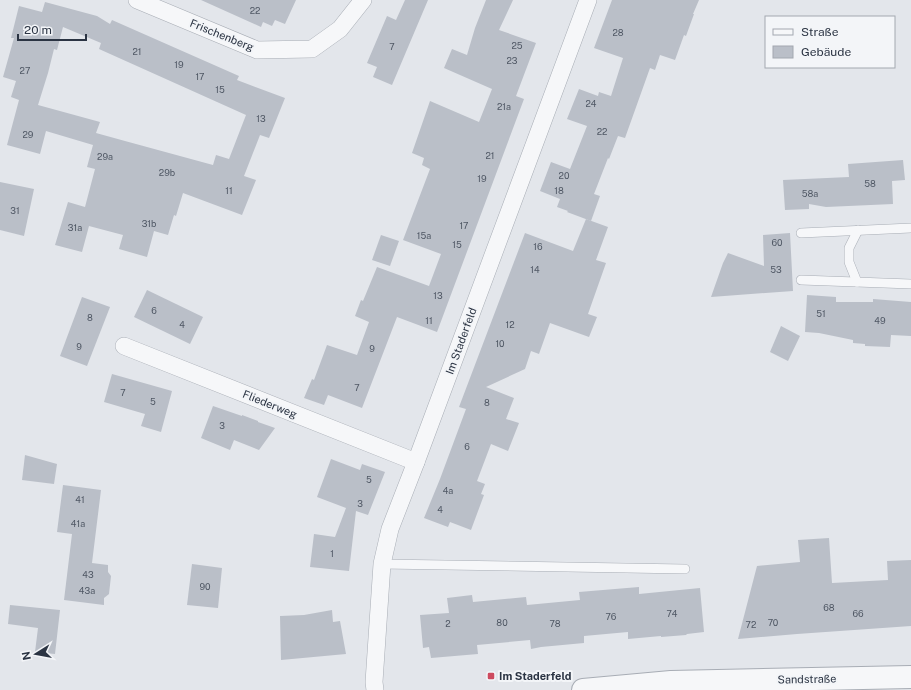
<svg xmlns="http://www.w3.org/2000/svg" width="911" height="690" font-family="'Public Sans',sans-serif">
  <style>
    .building { fill: #babfc8; fill-rule: evenodd }
    .lines { fill: none; stroke-linecap: round; stroke-linejoin: round }
    .service-casing { stroke: #a8adb5; stroke-width: 10 }
    .minor-casing { stroke: #a8adb5; stroke-width: 18 }
    .tertiary-casing { stroke: #a8adb5; stroke-width: 24 }
    .service { stroke: #f6f7f9; stroke-width: 9 }
    .minor { stroke: #f6f7f9; stroke-width: 17 }
    .tertiary { stroke: #f6f7f9; stroke-width: 22 }
    .poi-dot { fill: #cd4b5f; stroke: #f3f5f8; stroke-width: 1.5 }
    .labels { text-anchor: middle; dominant-baseline: central; stroke-width: 4; stroke-linejoin: round; paint-order: stroke }
    .number-label { font-size: 9px; fill: #4f5764 }
    .street-label { font-size: 11px; fill: #2b3443; stroke: #f3f5f8 }
    .poi-label { font-size: 11px; font-weight: bold; fill: #2b3443; stroke: #f3f5f8; text-anchor: start }
  </style>
  <rect width="100%" height="100%" fill="#e3e6eb"/>
  <g class="building">
    <path d="M201 0H296L285 24 275 20 272 26 263 22 261 27Z"/>
    <path d="M405 0H428L392 85 373 77 377 67 367 63 387 16 396 20Z"/>
    <path d="M486 0H513L499 30 536 43 516 96 524 99 437 332 397 317 362 408 328 395 324 405 304 398 312 379 314 380 327 345 357 355 369 322 355 316 361 300 363 301 377 267 429 286 441 254 403 240 430 169 422 165 424 158 412 153 430 101 479 122 492 89 444 68 452 49 467 55 475 28Z"/>
    <path d="M612 0H699L693 14H694L686 36 684 35 675 60 660 55 655 70 650 68 625 138 618 136 609 159 608 158 594 194 600 196 591 221 567 212 568 211 557 207 560 199 540 191 551 162 570 169 587 126 567 119 579 89 598 96 599 92 611 96 623 58 594 48Z"/>
    <path d="M45 2 97 16 110 24 112 20 239 76 237 80 285 98 269 138 260 135 244 176 256 180 242 215 183 193 176 216 174 215 168 235 154 231 147 257 119 249 123 235 89 226 82 252 55 245 68 202 85 207 95 169 87 167 96 134 93 145 46 131 40 154 7 145 19 100 11 97 16 81 3 77 14 38H11L19 6 42 12ZM63 27 101 43 99 49 246 115 229 159 216 155 213 165 125 141 96 133 100 122 38 105 48 73 54 49 57 50Z"/>
    <path d="M903 160 905 180 892 181 893 204 826 207 809 204V209L785 210 783 180 849 177 848 164Z"/>
    <path d="M0 182 34 189 24 236 0 230Z"/>
    <path d="M586 219 608 227 596 260 606 263 588 314 597 317 589 337 550 323 539 354 531 351 525 369 486 387 514 398 506 419 519 423 508 451 491 444 477 481 485 484 481 494 484 495 471 530 450 522 448 527 424 518 440 479 466 409 459 407 525 233 573 251Z"/>
    <path d="M790 233 793 291 711 297 723 263 728 253 764 266 763 235Z"/>
    <path d="M381 235 399 241 390 266 372 260Z"/>
    <path d="M147 290 203 317 190 344 134 317Z"/>
    <path d="M807 295 836 297V302H873V299L911 302V336L891 335 890 347 865 346V344L853 343V340L819 333 805 332Z"/>
    <path d="M82 297 110 307 87 366 60 356Z"/>
    <path d="M781 326 800 336 788 361 770 352Z"/>
    <path d="M112 374 172 391 161 432 141 426 145 414 104 402Z"/>
    <path d="M213 406 242 416V415L258 421V422L275 428 259 450 234 440 230 450 201 438Z"/>
    <path d="M25 455 57 464 54 484 22 480Z"/>
    <path d="M331 459 360 470 362 464 385 472 368 515 356 511 349 571 310 567 314 534 335 537 346 508 317 497Z"/>
    <path d="M63 485 101 490 92 563 108 565V572L111 576 109 594 104 598V605L64 600 72 534 57 532Z"/>
    <path d="M829 538 832 583 888 580 887 561 911 560V626L797 634 738 639 757 566 800 562 798 540Z"/>
    <path d="M192 564 222 568 218 608 187 605Z"/>
    <path d="M639 587V594L700 588 704 632 687 634 686 635 661 637V636L628 639V632L584 636V643L541 647 531 649 530 640 477 645 478 654 431 658 429 647 423 648 420 615 449 613 447 598 472 595 473 602 526 597 527 605 580 600 579 592Z"/>
    <path d="M10 605 60 610 55 654 35 652 38 628 8 624Z"/>
    <path d="M332 610 333 622 340 621 346 654 281 660 280 616 304 615Z"/>
  </g>
  <g class="lines">
    <g class="service-casing">
      <g id="service">
        <path d="M801 233 911 228"/>
        <path d="M801 280 911 284"/>
        <path d="M857 282 849 262V248L858 230"/>
        <path d="M382 564 685 569"/>
      </g>
    </g>
    <g class="minor-casing">
      <g id="minor">
        <path d="M137 0 257 50 312 49 340 29 363 0"/>
        <path d="M124 346 416 462"/>
        <path d="M375 690 374 682 382 564 390 529 416 462 588 0"/>
      </g>
    </g>
    <g class="tertiary-casing">
      <path id="tertiary" d="M583 690 671 682 911 677"/>
    </g>
    <use href="#service" class="service"/>
    <use href="#minor" class="minor"/>
    <use href="#tertiary" class="tertiary"/>
  </g>
  <rect class="poi-dot" x="487" y="672" width="8" height="8" rx="2"/>
  <g class="labels">
    <g class="number-label">
      <text x="255" y="10">22</text>
      <text x="618" y="32">28</text>
      <text x="517" y="45">25</text>
      <text x="392" y="46">7</text>
      <text x="137" y="51">21</text>
      <text x="512" y="60">23</text>
      <text x="179" y="64">19</text>
      <text x="25" y="70">27</text>
      <text x="200" y="76">17</text>
      <text x="220" y="89">15</text>
      <text x="591" y="103">24</text>
      <text x="504" y="106">21a</text>
      <text x="261" y="118">13</text>
      <text x="602" y="131">22</text>
      <text x="28" y="134">29</text>
      <text x="490" y="155">21</text>
      <text x="105" y="156">29a</text>
      <text x="167" y="172">29b</text>
      <text x="564" y="175">20</text>
      <text x="482" y="178">19</text>
      <text x="870" y="183">58</text>
      <text x="229" y="190">11</text>
      <text x="559" y="190">18</text>
      <text x="810" y="193">58a</text>
      <text x="15" y="210">31</text>
      <text x="149" y="223">31b</text>
      <text x="464" y="225">17</text>
      <text x="75" y="227">31a</text>
      <text x="424" y="235">15a</text>
      <text x="777" y="242">60</text>
      <text x="457" y="244">15</text>
      <text x="538" y="246">16</text>
      <text x="535" y="269">14</text>
      <text x="776" y="269">53</text>
      <text x="438" y="295">13</text>
      <text x="154" y="310">6</text>
      <text x="821" y="313">51</text>
      <text x="90" y="317">8</text>
      <text x="429" y="320">11</text>
      <text x="880" y="320">49</text>
      <text x="182" y="324">4</text>
      <text x="510" y="324">12</text>
      <text x="500" y="343">10</text>
      <text x="79" y="346">9</text>
      <text x="372" y="348">9</text>
      <text x="357" y="387">7</text>
      <text x="123" y="392">7</text>
      <text x="153" y="401">5</text>
      <text x="487" y="402">8</text>
      <text x="222" y="425">3</text>
      <text x="467" y="446">6</text>
      <text x="369" y="479">5</text>
      <text x="448" y="490">4a</text>
      <text x="80" y="499">41</text>
      <text x="360" y="503">3</text>
      <text x="440" y="509">4</text>
      <text x="78" y="523">41a</text>
      <text x="332" y="553">1</text>
      <text x="88" y="574">43</text>
      <text x="205" y="586">90</text>
      <text x="87" y="590">43a</text>
      <text x="829" y="607">68</text>
      <text x="672" y="613">74</text>
      <text x="858" y="613">66</text>
      <text x="611" y="616">76</text>
      <text x="502" y="622">80</text>
      <text x="773" y="622">70</text>
      <text x="448" y="623">2</text>
      <text x="555" y="623">78</text>
      <text x="751" y="624">72</text>
    </g>
    <g class="street-label">
      <text transform="translate(222 35) rotate(22)">Frischenberg</text>
      <text transform="translate(461 341) rotate(-70)">Im Staderfeld</text>
      <text transform="translate(270 404) rotate(22)">Fliederweg</text>
      <text transform="translate(807 679) rotate(-1)">Sandstraße</text>
    </g>
    <g class="poi-label">
      <text x="499" y="676">Im Staderfeld</text>
    </g>
  </g>
  <rect x="765" y="16" width="130" height="52" fill="#f3f5f8" stroke="#a3a8b0"/>
  <rect x="773" y="29" width="20" height="6" fill="#f6f7f9" stroke="#a3a8b0"/>
  <text x="801" y="36" font-size="12" fill="#2b3443">Straße</text>
  <rect x="773" y="46" width="20" height="12" fill="#babfc8" stroke="#a3a8b0"/>
  <text x="801" y="56" font-size="12" fill="#2b3443">Gebäude</text>
  <g transform="translate(36 654) rotate(259)" stroke="#f3f5f8" stroke-width="3" paint-order="stroke">
  <path d="M0-3L7 15L0 10L-7 15Z" fill="#2b3443"/>
  <text y="-6" font-size="11" font-weight="bold" text-anchor="middle" fill="#2b3443">N</text>
  </g>
  <path d="M18 34v6h68v-6" fill="none" stroke="#2b3443" stroke-width="2"/>
  <text x="24" y="34" font-size="12" fill="#2b3443" stroke="#f3f5f8" stroke-width="3" paint-order="stroke">20 m</text>
</svg>
